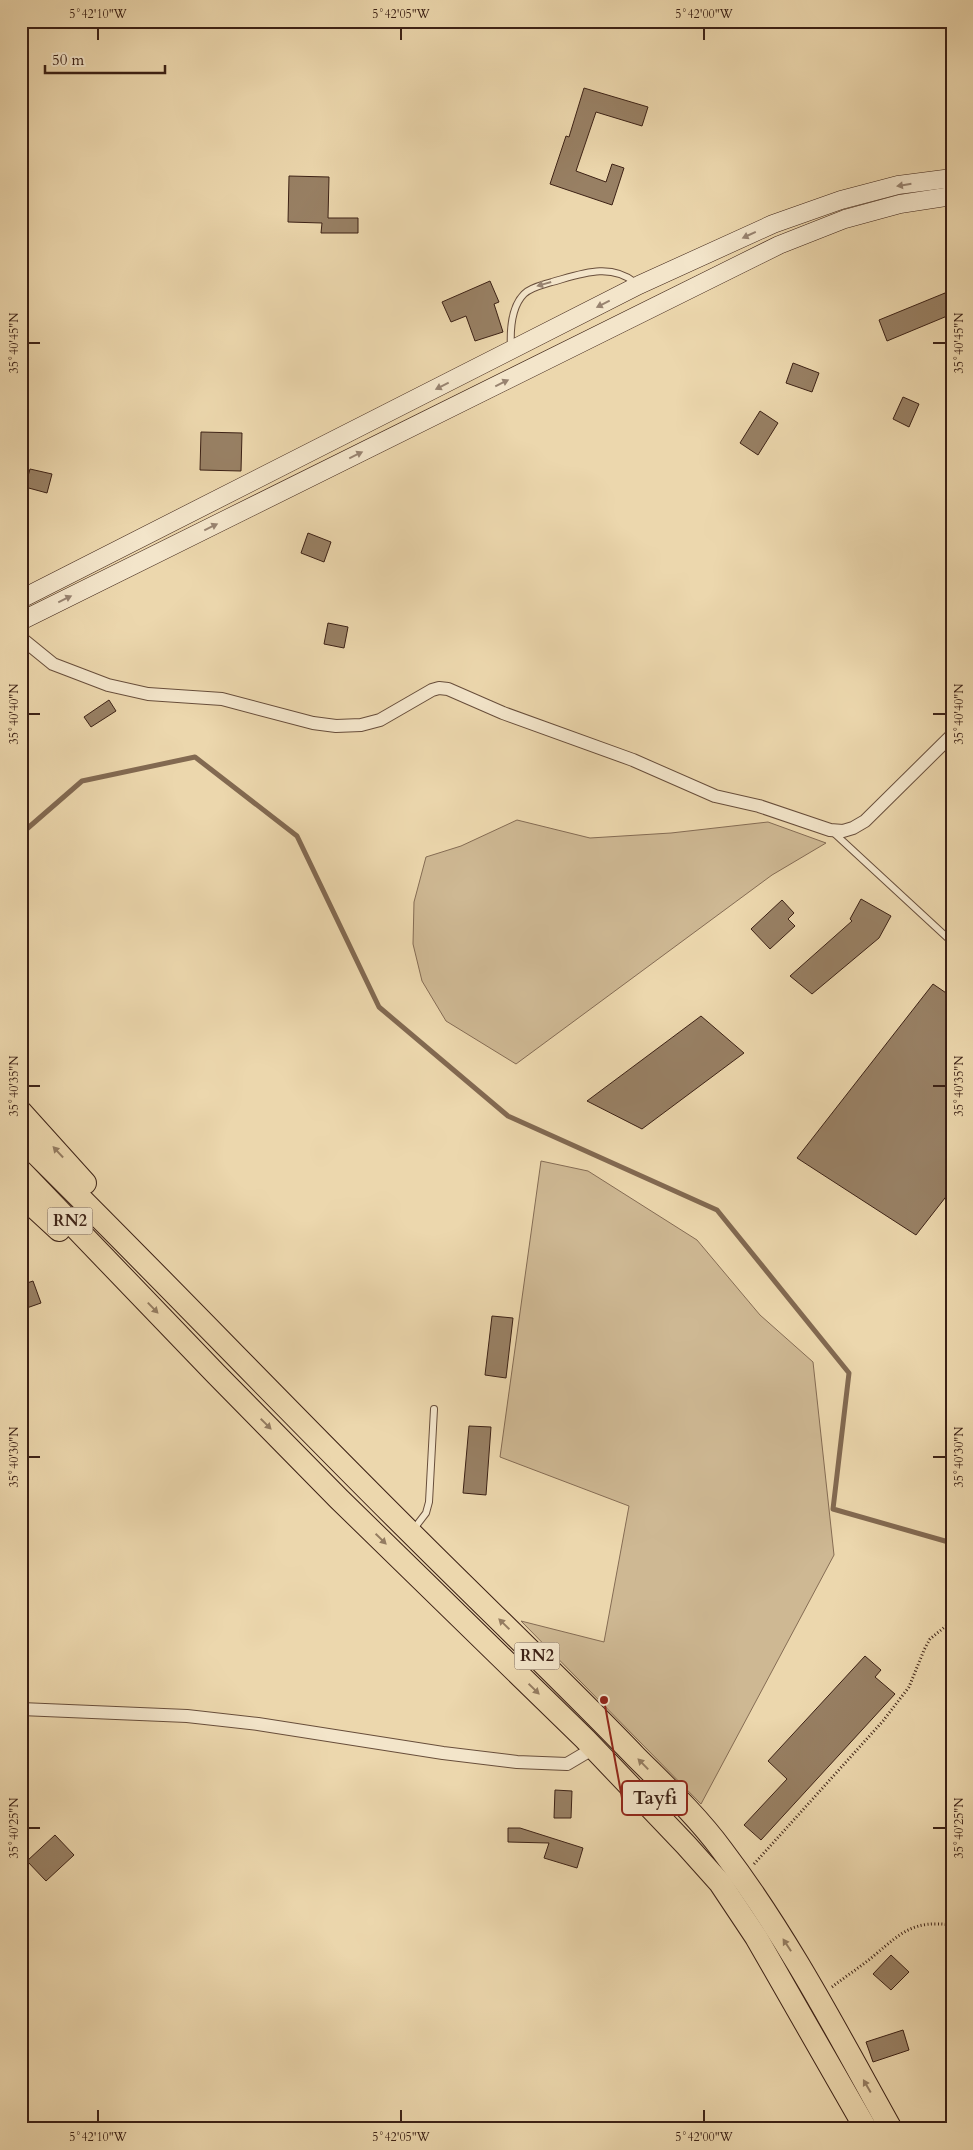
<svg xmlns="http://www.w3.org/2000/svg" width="973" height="2150" font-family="Cardo,serif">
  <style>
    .green { fill: #ceb893; stroke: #856c54 }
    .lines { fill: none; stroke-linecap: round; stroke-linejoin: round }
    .stream { stroke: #826951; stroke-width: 5 }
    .building { fill: #988064; stroke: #3c2115 }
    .lane-casing { stroke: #684e3b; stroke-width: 8 }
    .street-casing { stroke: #684e3b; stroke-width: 14 }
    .secondary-casing { stroke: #3c2115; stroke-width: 19 }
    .highway-casing { stroke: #3c2115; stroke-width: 24 }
    .path { stroke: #3c2115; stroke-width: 3; stroke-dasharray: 1 2.5; stroke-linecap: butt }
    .lane { stroke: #f3e5ca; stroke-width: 6 }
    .street { stroke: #f3e5ca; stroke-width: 12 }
    .secondary { stroke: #f3e5ca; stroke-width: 18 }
    .highway { stroke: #ecd7ad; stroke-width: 22 }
    .oneway { fill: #988370 }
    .oneway2 { fill: #947c61 }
    .ticks { fill: none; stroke: #3c2115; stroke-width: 2 }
    .labels { text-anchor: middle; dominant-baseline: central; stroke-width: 4; stroke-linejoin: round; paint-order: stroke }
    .shield { fill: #f3e5ca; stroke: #735c4b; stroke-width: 1 }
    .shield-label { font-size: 16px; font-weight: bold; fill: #3c2115 }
    .leader { fill: none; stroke: #8f2418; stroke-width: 2 }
    .callout-dot { fill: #8f2418; stroke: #f3e5ca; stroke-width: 2 }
    .callout { fill: #f3e5ca; stroke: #8f2418; stroke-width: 2 }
    .callout-label { font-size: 19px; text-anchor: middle; font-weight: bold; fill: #3c2115 }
    .neatline { fill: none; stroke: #3c2115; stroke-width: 2 }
    .ticks-label { font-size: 12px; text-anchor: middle; fill: #3c2115 }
  </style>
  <rect width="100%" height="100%" fill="#ecd7ad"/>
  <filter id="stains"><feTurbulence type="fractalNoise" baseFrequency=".004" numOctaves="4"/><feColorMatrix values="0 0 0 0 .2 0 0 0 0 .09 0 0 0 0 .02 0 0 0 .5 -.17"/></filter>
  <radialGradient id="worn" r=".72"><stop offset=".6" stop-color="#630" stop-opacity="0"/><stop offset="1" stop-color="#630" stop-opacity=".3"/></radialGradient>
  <g class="green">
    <path d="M517 820 590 838 671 833 768 822 826 843 772 875 516 1064 446 1021 422 981 413 944 414 902 426 857 461 846Z"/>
    <path d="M541 1161 588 1171 697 1240 760 1315 813 1362 834 1555 701 1804 521 1621 604 1642 629 1506 500 1457Z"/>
  </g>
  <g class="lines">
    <path class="stream" d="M21 834 82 781 195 757 297 836 379 1007 508 1116 717 1210 849 1373 833 1509 952 1543"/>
  </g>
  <g class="building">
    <path d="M584 88 648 107 642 126 596 112 576 171 606 182 612 164 624 168 612 205 550 184 566 136 569 137Z"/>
    <path d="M289 176 329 177 328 218H358V233H321L322 223 288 222Z"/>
    <path d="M490 281 499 302 494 304 503 332 475 341 466 316 451 322 442 302Z"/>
    <path d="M945 293 952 314 887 341 879 320Z"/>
    <path d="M793 363 819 373 812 392 786 383Z"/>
    <path d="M903 397 919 404 909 427 893 419Z"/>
    <path d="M760 411 778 423 758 455 740 443Z"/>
    <path d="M201 432 242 433 241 471 200 470Z"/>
    <path d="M30 469 52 474 47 493 25 487Z"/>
    <path d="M308 533 331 542 324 562 301 553Z"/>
    <path d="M328 623 348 627 344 648 324 644Z"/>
    <path d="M109 700 116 711 91 727 84 717Z"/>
    <path d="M861 899 891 916 879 938 812 994 790 976 852 921 850 919Z"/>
    <path d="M782 900 794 913 788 919 795 926 770 949 751 929Z"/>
    <path d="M933 984 952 997V1189L916 1235 797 1158Z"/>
    <path d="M701 1016 744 1053 642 1129 587 1101Z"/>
    <path d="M33 1281 41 1303 21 1310V1285Z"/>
    <path d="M492 1316 513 1318 506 1378 485 1375Z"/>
    <path d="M469 1426 491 1427 486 1495 463 1493Z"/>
    <path d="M865 1656 881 1670 875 1677 895 1694 761 1840 744 1825 787 1779 768 1761Z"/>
    <path d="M555 1790 572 1791 571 1818H554Z"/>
    <path d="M508 1828H520L583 1848 577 1868 544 1858 549 1843 508 1842Z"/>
    <path d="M55 1835 74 1855 46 1881 27 1861Z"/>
    <path d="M891 1955 909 1972 891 1990 873 1974Z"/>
    <path d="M903 2030 909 2050 873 2062 866 2042Z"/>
  </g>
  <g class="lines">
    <g class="lane-casing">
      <g id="lane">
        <path d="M511 349C510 331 511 307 524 294 531 287 543 285 552 282 581 274 610 262 636 283"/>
        <path d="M834 833 952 942"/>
        <path d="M413 1530 426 1513 429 1502 434 1409"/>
      </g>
    </g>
    <g class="street-casing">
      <g id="street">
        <path d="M21 638 53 664 108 685 148 694 222 699 313 723 336 726 361 725 380 720 432 690 439 688 448 689 503 713 633 760 715 796 759 806 830 830 843 831 853 828 865 821 952 735"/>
        <path d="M21 1709 187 1716 258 1724 443 1753 517 1762 567 1764 594 1748"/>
      </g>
    </g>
    <g class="secondary-casing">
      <g id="secondary">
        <path d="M21 599 639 285 773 224 841 200 898 185 952 178"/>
        <path d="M21 621 779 245 845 219 900 204 952 196"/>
      </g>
    </g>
    <g class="highway-casing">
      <g id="highway">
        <path d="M21 1112 85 1183"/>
        <path d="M21 1139C152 1268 279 1402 410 1532 485 1607 562 1680 636 1757 666 1787 697 1816 722 1850 788 1937 838 2034 891 2129"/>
        <path d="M21 1171 216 1374 339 1499 585 1739 686 1845 720 1883 756 1937 866 2129"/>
        <path d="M21 1195 59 1230"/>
      </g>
    </g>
    <g class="path">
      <path d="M754 1864 883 1721 909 1687 924 1650 930 1639 952 1621"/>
      <path d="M832 1987C846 1976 862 1966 876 1954 902 1932 914 1920 952 1925"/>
    </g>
    <use href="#lane" class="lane"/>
    <use href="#street" class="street"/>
    <use href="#secondary" class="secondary"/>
    <use href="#highway" class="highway"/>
  </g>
  <defs><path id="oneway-solid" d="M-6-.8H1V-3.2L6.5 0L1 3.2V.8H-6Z" transform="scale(1.25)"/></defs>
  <g class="oneway">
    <use href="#oneway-solid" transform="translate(904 185) rotate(171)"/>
    <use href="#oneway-solid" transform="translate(749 235) rotate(155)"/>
    <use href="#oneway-solid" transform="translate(544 284) rotate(164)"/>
    <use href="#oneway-solid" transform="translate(603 304) rotate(153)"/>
    <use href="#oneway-solid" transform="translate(502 383) rotate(-26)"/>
    <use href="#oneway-solid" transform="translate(442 386) rotate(153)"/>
    <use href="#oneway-solid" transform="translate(356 455) rotate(-26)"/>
    <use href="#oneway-solid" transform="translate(211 527) rotate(-26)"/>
    <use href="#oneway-solid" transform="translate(65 599) rotate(-26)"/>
  </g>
  <g class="oneway2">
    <use href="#oneway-solid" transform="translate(58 1152) rotate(-133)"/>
    <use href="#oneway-solid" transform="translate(153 1308) rotate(46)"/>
    <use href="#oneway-solid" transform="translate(266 1424) rotate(45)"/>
    <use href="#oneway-solid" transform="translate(381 1539) rotate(44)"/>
    <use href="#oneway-solid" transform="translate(504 1624) rotate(-136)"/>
    <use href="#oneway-solid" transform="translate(534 1689) rotate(44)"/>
    <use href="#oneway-solid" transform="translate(643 1764) rotate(-134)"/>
    <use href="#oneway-solid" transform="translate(787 1945) rotate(-123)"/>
    <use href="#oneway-solid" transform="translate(867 2086) rotate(-120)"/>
  </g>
  <path class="ticks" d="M98 28V40M401 28V40M704 28V40M28 343H40M933 343H946M28 714H40M933 714H946M28 1086H40M933 1086H946M28 1457H40M933 1457H946M28 1828H40M933 1828H946M98 2110V2122M401 2110V2122M704 2110V2122"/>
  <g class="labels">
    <g class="shield">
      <rect x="47.5" y="1207.5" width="45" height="27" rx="4"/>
      <rect x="514.5" y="1642.5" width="45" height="27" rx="4"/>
    </g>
    <g class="shield-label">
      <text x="70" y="1221">RN2</text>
      <text x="537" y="1656">RN2</text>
    </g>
  </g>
  <path class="leader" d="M604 1700L622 1798"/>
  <circle class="callout-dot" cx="604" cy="1700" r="5"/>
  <rect class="callout" x="622" y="1781" width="65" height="34" rx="5"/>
  <g class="callout-label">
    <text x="655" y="1804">Tayfi</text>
  </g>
  <rect width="973" height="2150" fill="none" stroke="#ecd7ad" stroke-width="55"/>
  <path d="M45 65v8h120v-8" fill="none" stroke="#3c2115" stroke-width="2.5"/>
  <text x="52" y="65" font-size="15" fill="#3c2115" stroke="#f3e5ca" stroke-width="4" paint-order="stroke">50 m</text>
  <rect x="28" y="28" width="918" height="2094" class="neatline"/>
  <g class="ticks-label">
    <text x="98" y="18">5°42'10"W</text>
    <text x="401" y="18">5°42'05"W</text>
    <text x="704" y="18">5°42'00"W</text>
    <text transform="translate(14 343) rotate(-90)" y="4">35°40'45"N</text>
    <text transform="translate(959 343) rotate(-90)" y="4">35°40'45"N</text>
    <text transform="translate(14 714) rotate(-90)" y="4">35°40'40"N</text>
    <text transform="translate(959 714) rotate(-90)" y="4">35°40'40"N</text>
    <text transform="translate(14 1086) rotate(-90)" y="4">35°40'35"N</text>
    <text transform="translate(959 1086) rotate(-90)" y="4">35°40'35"N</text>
    <text transform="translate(14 1457) rotate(-90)" y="4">35°40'30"N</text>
    <text transform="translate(959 1457) rotate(-90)" y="4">35°40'30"N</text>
    <text transform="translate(14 1828) rotate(-90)" y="4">35°40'25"N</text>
    <text transform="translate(959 1828) rotate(-90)" y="4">35°40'25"N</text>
    <text x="98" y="2141">5°42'10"W</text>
    <text x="401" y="2141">5°42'05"W</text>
    <text x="704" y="2141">5°42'00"W</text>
  </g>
  <rect width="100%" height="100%" filter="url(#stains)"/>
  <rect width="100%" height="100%" fill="url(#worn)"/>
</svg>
